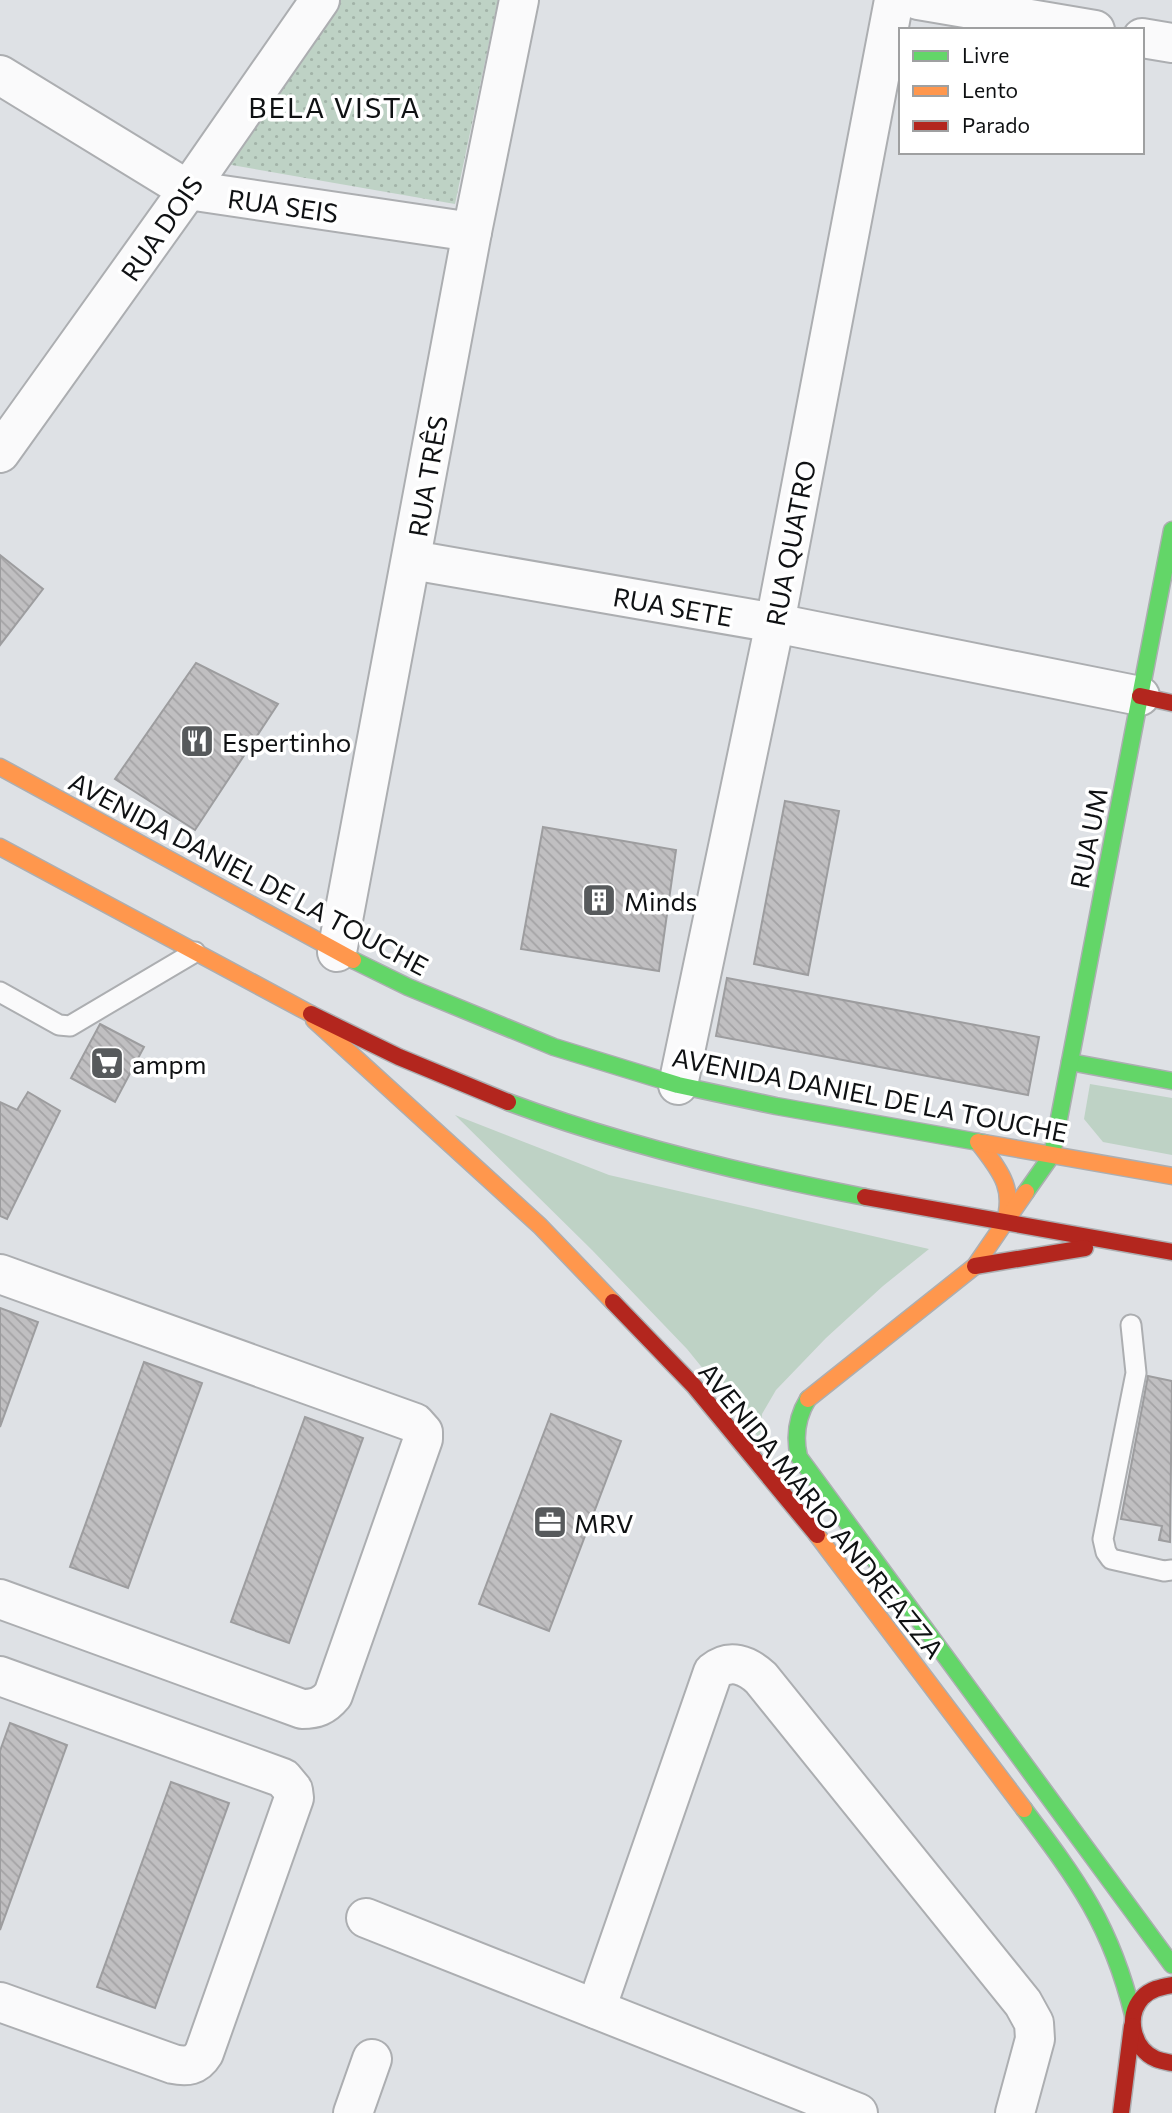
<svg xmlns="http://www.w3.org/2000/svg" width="1172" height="2113" font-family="Commissioner,sans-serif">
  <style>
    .grass { fill: #bed2c5 }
    .park { fill: url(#park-dots) }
    .building { fill: url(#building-back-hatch); stroke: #9d9d9f; stroke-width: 2 }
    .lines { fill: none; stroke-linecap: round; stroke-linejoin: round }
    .lane-casing { stroke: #acaeb1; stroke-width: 23 }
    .street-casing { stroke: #acaeb1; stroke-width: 42 }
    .fast-casing { stroke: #acaeb1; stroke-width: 19 }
    .slow-casing { stroke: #acaeb1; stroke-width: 19 }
    .jam-casing { stroke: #acaeb1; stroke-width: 19 }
    .lane { stroke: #fafafb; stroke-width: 19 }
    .street { stroke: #fafafb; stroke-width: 38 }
    .fast { stroke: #63d668; stroke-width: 16 }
    .slow { stroke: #ff974d; stroke-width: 16 }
    .jam { stroke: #b3261e; stroke-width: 16 }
    .labels { text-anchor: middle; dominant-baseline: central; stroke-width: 7; stroke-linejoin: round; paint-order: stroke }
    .street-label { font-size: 26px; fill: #0f1113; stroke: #fff }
    .poi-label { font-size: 26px; fill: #0f1113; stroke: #fff; text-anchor: start }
    .neighbourhood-label { font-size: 28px; letter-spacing: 2px; fill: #0f1113; stroke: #fff }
  </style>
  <defs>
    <pattern id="park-dots" width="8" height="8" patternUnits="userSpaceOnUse" patternTransform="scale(1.75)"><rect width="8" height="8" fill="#bed2c5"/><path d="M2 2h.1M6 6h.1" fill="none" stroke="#a2b3a8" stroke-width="1.8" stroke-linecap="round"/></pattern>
    <pattern id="building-back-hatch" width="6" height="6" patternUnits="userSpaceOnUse" patternTransform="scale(1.75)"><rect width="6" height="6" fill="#c0bfc1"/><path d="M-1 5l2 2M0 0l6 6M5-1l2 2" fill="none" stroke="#a4a3a5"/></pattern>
  </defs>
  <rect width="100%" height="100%" fill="#dee1e5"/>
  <g class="grass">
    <path d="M1090 1084 1172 1098V1155L1103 1142 1084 1119Z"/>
    <path d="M455 1115 609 1175 929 1249 883 1286 826 1338 776 1390 762 1414 760 1439 687 1349 592 1250Z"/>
  </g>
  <path class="park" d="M339 0H498L455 204 226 164Z"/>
  <g class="building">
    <path d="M0 555 43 589 0 645Z"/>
    <path d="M196 663 278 704 195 830 115 779Z"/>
    <path d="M785 801 839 811 808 975 754 964Z"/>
    <path d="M543 827 676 850 659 971 521 949Z"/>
    <path d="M727 978 1039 1037 1028 1095 716 1036Z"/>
    <path d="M100 1024 144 1047 115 1102 71 1078Z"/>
    <path d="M28 1092 60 1111 7 1219 0 1216V1102L17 1110Z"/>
    <path d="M0 1308 38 1322 0 1427Z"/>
    <path d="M144 1362 202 1383 128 1588 70 1567Z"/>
    <path d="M1148 1376 1172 1381 1170 1542 1159 1540 1162 1526 1121 1519Z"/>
    <path d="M551 1414 621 1441 549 1631 479 1604Z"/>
    <path d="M305 1417 363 1438 289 1643 231 1622Z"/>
    <path d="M10 1723 67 1745 0 1930V1751Z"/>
    <path d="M171 1782 229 1803 155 2008 97 1987Z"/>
  </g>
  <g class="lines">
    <g class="lane-casing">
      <g id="lane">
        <path d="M0 992 59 1025 70 1026 195 952"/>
        <path d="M1131 1325 1136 1373 1103 1539 1106 1552 1111 1559 1164 1571 1172 1570"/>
      </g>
    </g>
    <g class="street-casing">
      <g id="street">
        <path d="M918 0 1095 30"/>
        <path d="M1142 38 1172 43"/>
        <path d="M0 75 188 190 472 232"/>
        <path d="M0 453 188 190 320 0"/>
        <path d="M412 560 775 623 1140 696"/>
        <path d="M337 952 472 232 519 0"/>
        <path d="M678 1085 775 623 894 0"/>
        <path d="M0 1274 415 1423 423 1432V1439L333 1695C324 1706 316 1709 302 1709L0 1599"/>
        <path d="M0 1676 283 1778 293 1790 294 1798 204 2053C196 2066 187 2067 173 2064L0 2002"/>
        <path d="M366 1918 858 2113"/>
        <path d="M596 2009 713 1672C730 1658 747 1665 761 1678L1023 2003 1034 2023 1035 2039 1015 2113"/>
        <path d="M353 2113 372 2059"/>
      </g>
    </g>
    <g class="fast-casing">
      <g id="fast">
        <path d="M353 960 408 987 554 1047 678 1085 776 1106 984 1143"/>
        <path d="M1070 1062 1172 1081"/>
        <path d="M508 1102C623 1145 745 1174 865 1197"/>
        <path d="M1026 1192 1052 1155 1172 530"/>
        <path d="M808 1399C797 1417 794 1436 799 1457L1172 1965"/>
        <path d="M1024 1809C1078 1881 1111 1925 1133 2015"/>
      </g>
    </g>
    <g class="slow-casing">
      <g id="slow">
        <path d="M0 767 353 960"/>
        <path d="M0 847 311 1014"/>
        <path d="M314 1020 540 1226 613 1302"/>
        <path d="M978 1142C999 1170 1016 1187 1004 1224"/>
        <path d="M984 1143 1172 1176"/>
        <path d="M808 1399 975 1266 1026 1192"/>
        <path d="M817 1535 1024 1809"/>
      </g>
    </g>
    <g class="jam-casing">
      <g id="jam">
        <path d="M1140 696 1172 703"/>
        <path d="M311 1014 399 1057 508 1102"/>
        <path d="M865 1197 1172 1252"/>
        <path d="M975 1266 1085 1248"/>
        <path d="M613 1302 694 1386 817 1535"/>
        <path d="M1172 1985C1161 1987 1150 1989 1142 1998 1125 2017 1133 2049 1156 2059 1161 2061 1167 2062 1172 2063"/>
        <path d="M1121 2113 1132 2026"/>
      </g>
    </g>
    <use href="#lane" class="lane"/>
    <use href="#street" class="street"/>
    <use href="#fast" class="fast"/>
    <use href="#slow" class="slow"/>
    <use href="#jam" class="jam"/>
  </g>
  <defs>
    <g id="restaurant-square" transform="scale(1.75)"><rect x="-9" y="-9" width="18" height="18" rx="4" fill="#575a5c" stroke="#fff"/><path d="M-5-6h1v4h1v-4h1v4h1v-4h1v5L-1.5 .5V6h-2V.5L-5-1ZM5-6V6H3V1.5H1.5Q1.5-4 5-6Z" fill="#fff"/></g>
    <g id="building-square" transform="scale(1.75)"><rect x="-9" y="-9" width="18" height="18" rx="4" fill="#575a5c" stroke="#fff"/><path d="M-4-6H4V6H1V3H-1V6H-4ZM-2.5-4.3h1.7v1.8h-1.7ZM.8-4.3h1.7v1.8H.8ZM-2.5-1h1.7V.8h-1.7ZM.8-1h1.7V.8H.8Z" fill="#fff"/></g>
    <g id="supermarket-square" transform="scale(1.75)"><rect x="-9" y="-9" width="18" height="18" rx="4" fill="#575a5c" stroke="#fff"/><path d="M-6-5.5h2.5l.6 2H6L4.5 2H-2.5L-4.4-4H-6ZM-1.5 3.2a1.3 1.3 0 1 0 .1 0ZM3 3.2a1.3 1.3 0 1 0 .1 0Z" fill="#fff"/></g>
    <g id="office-square" transform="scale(1.75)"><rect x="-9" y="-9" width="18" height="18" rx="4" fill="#575a5c" stroke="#fff"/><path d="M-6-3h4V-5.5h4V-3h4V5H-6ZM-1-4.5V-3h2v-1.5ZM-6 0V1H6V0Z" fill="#fff"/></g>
  </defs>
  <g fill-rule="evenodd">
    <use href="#restaurant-square" x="197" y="741"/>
    <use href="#building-square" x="599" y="900"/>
    <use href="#supermarket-square" x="107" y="1063"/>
    <use href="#office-square" x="550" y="1522"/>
  </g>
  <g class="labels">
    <g class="street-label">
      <text transform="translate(283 205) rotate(8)">RUA SEIS</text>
      <text transform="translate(161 228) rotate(-55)">RUA DOIS</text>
      <text transform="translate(427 476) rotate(-80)">RUA TRÊS</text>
      <text transform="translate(790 543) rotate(-79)">RUA QUATRO</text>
      <text transform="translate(673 606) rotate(10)">RUA SETE</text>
      <text transform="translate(1088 838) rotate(-79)">RUA UM</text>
      <text transform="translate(249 873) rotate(28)">AVENIDA DANIEL DE LA TOUCHE</text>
      <text transform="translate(870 1094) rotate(11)">AVENIDA DANIEL DE LA TOUCHE</text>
      <text transform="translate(822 1510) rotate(51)">AVENIDA MARIO ANDREAZZA</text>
    </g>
    <g class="poi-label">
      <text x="222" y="741">Espertinho</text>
      <text x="624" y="900">Minds</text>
      <text x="132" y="1063">ampm</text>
      <text x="574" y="1522">MRV</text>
    </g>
    <g class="neighbourhood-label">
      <text x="335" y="107">BELA VISTA</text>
    </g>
  </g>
  <rect x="899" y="28" width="245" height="126" fill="#ffffff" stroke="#9fa0a1" stroke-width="2"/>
  <rect x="913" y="51" width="35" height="10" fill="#63d668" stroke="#9fa0a1" stroke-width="2"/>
  <text x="962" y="63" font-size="21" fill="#0f1113">Livre</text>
  <rect x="913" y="86" width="35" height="10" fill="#ff974d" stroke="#9fa0a1" stroke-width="2"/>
  <text x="962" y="98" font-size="21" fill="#0f1113">Lento</text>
  <rect x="913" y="121" width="35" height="10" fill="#b3261e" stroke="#9fa0a1" stroke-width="2"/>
  <text x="962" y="133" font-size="21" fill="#0f1113">Parado</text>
</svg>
